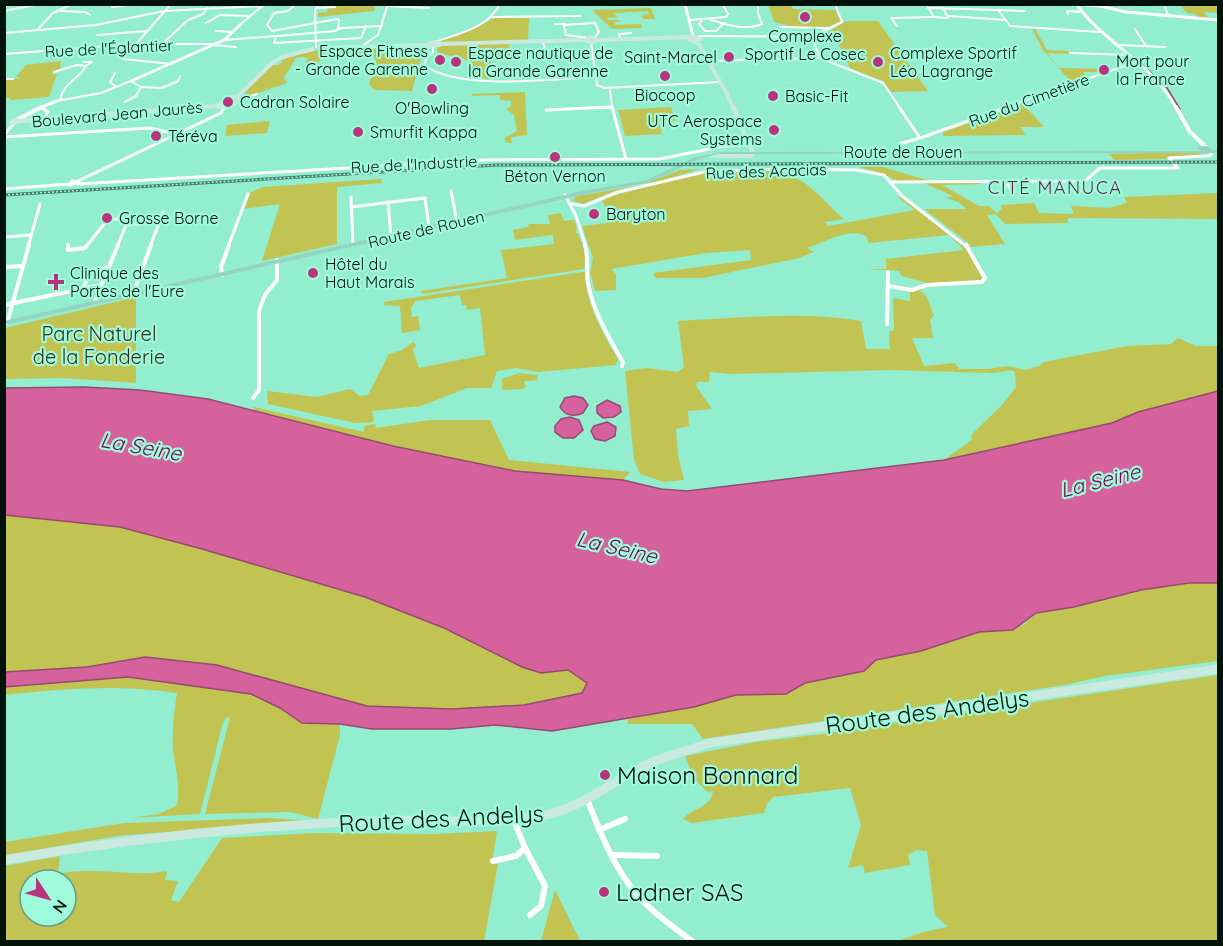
<svg xmlns="http://www.w3.org/2000/svg" width="1223" height="946" font-family="Quicksand,sans-serif">
  <style>
    .green { fill: #c1c452; fill-rule: evenodd }
    .water { fill: #d5629c; stroke: #954a70; stroke-width: 1.5 }
    .lines { fill: none; stroke-linecap: round; stroke-linejoin: round }
    .stream { stroke: #954a70; stroke-width: 1.5 }
    .minor-far3 { stroke: #fff; stroke-width: 2 }
    .minor-far2 { stroke: #fff; stroke-width: 3 }
    .minor-far1 { stroke: #fff; stroke-width: 4 }
    .minor { stroke: #fff; stroke-width: 6 }
    .tertiary-far1 { stroke: #fff; stroke-width: 3 }
    .tertiary { stroke: #fff; stroke-width: 4 }
    .secondary-far2 { stroke: #caeae0; stroke-width: 4 }
    .secondary-far1 { stroke: #caeae0; stroke-width: 4.5 }
    .secondary { stroke: #caeae0; stroke-width: 9 }
    .primary { fill: #96d4c2; fill-rule: evenodd }
    .rail-casing { stroke: #457967; stroke-width: 3 }
    .rail { stroke: #a0fbdc; stroke-width: 1.5; stroke-dasharray: 2; stroke-linecap: butt }
    .poi-dot { fill: #b8357e; stroke: #a0fbdc; stroke-width: 2 }
    .labels { text-anchor: middle; dominant-baseline: central; stroke-width: 4.5; stroke-linejoin: round; paint-order: stroke }
    .far-poi-label { font-size: 16px; fill: #00120a; stroke: #a0fbdc; text-anchor: start }
    .far-street-label { font-size: 16px; fill: #00120a; stroke: #a0fbdc }
    .far-neighbourhood-label { font-size: 18px; letter-spacing: 1.5px; fill: #642546; stroke: #a0fbdc }
    .park-label { font-size: 20px; fill: #2f3019; stroke: #a0fbdc }
    .water-label { font-size: 21px; font-style: italic; fill: #75064b; stroke: #a0fbdc }
    .near-street-label { font-size: 24px; fill: #00120a; stroke: #a0fbdc }
    .near-poi-label { font-size: 24px; fill: #00120a; stroke: #a0fbdc; text-anchor: start }
  </style>
  <rect width="100%" height="100%" fill="#93edcf"/>
  <g class="green">
    <path d="M337 5H375L374 11 318 17V13L327 12 328 7H336Z"/>
    <path d="M768 5H791L793 9 835 10 841 21C823 33 793 27 774 22Z"/>
    <path d="M1180 5H1218V13L1204 12 1209 19 1198 17 1195 14 1187 13Z"/>
    <path d="M651 8 655 19H643L641 15 649 14 648 11 613 13 618 17 607 18 608 20H619L620 22H614L615 25 641 24 642 28 612 29 592 10Z"/>
    <path d="M495 18H529L528 40 442 42 441 40 464 33Z"/>
    <path d="M846 21H878L928 91 891 92 883 81 850 68 836 39H816Z"/>
    <path d="M1032 29H1035L1047 50 1069 51 1067 52 1070 54 1047 53 1059 68 1114 69 1103 72H1083L1087 78 1082 80 1077 77 1078 81 1072 83 1043 50Z"/>
    <path d="M490 44H509L510 52H513V58L517 60H491L492 79 475 78 476 74 470 70 473 69 470 65 472 64C460 54 450 58 437 52V47L444 45Z"/>
    <path d="M424 46 412 91 374 90 369 84 376 64 375 57 322 58 317 64 305 65 308 58 303 57 296 58 284 78 287 83 247 97 243 95 271 65H278L283 62 280 61C324 42 378 47 424 46Z"/>
    <path d="M61 61 60 69 49 74H57L49 97 10 100 11 98H5L4 80 21 78 16 77 26 65Z"/>
    <path d="M525 92 527 135 511 137 512 143H507L504 138 517 131 514 115 506 109 511 106V101L500 100V95L472 96V94Z"/>
    <path d="M1023 104 1044 127H1020L1026 135 943 136V132Z"/>
    <path d="M671 107 676 121 659 122 662 134 625 136 618 110Z"/>
    <path d="M270 121 267 133 225 136 227 125Z"/>
    <path d="M1190 152 1206 155 1167 157 1166 159 1114 160 1109 154Z"/>
    <path d="M857 167H883L930 181H897L882 173Z"/>
    <path d="M700 169 641 187 612 192 583 204 572 200 578 196 642 185 680 170Z"/>
    <path d="M774 170C812 180 817 196 844 219L825 222 828 226 915 210 898 197H901L965 246 983 280 927 283 902 276 899 271C889 269 881 271 869 269H886V259L964 250 949 235 869 243 866 236C848 227 824 243 807 248L814 252 799 258 703 278H656L653 273 751 260 750 250 706 253 611 269 616 274V290L595 291 590 273 593 258 582 226 607 223 605 217 609 216 602 200 604 198 701 173Z"/>
    <path d="M381 179 382 183 337 187V244L262 261 280 204 244 209 251 192 263 187Z"/>
    <path d="M978 182 979 184 942 185 979 206H988L997 213 1002 209 1001 205 1034 203 1039 213 1074 214 1071 206 1109 208 1127 203 1124 197 1218 193V219L1075 218H1068V223L1005 224 996 214 987 215 1005 244 970 247 971 245 924 209H967L958 202 946 198 953 196 924 183Z"/>
    <path d="M561 213 564 221 574 220 577 228 575 233H578L586 255 584 269 422 294 421 291 507 278 501 250 554 244 553 235 515 240 513 230 528 227 529 224H550L548 215Z"/>
    <path d="M582 272H585C586 304 602 332 618 359L616 365 538 372 516 368 497 371 491 388H467L421 406 372 411 374 422 355 423 268 404 267 391 317 397 350 389 360 396 368 395 389 354 402 350 413 342 416 345 413 350 419 368 485 355 480 308 467 310 466 305H462L460 295 415 301 411 309 412 317 418 316 420 330 402 333 400 306 384 305V302Z"/>
    <path d="M923 289 920 291 926 296 934 315 930 320 933 338H912L924 366 955 363 959 369H988L1008 366 1025 370 1039 366 1044 362 1127 346 1171 344 1178 338 1196 346H1218V391L1138 412 1112 423 944 460 973 439 970 436 1002 405 1016 387 1015 372 1012 370 992 373 892 370 729 374 710 372 709 382H697L696 386 712 409 688 411 689 426 676 429 678 455 684 480 664 482 640 474 634 460 625 371 646 368 678 372 684 367 678 321C739 318 801 311 861 321L866 349H890L889 331 894 330 893 298 910 301V291Z"/>
    <path d="M136 297V383L64 378 5 379V328Z"/>
    <path d="M519 373 537 375 538 377 537 380 525 381 524 383 526 386 523 389 504 390 502 388V379Z"/>
    <path d="M254 407 364 432V426L375 424 376 428 430 420H490L509 460 630 472 623 480 515 471 393 446 253 410Z"/>
    <path d="M5 515 120 527 202 549 365 597 444 628 522 667 568 670 587 682 582 693 524 705 451 709 367 706 217 665 145 657 87 667 5 672Z"/>
    <path d="M1189 583H1218V661L1105 676 1065 685 703 739 692 724H627L629 717 694 707 736 695 786 694 805 683 863 671 876 660 921 651 979 632 1023 625 1036 613 1074 607 1141 590Z"/>
    <path d="M1218 675V941H898L923 932 948 927 935 915 927 851 915 850 913 853 908 854 910 865 865 873 863 865 848 868 861 825 850 788 773 797 767 804 764 813 692 823 683 819C693 807 710 809 713 791L708 792 695 780 685 756 756 742 822 734Z"/>
    <path d="M128 677 251 694 280 708 302 723 340 724V735L318 819 291 812 205 814 230 717 226 718 222 726 200 814 130 818 159 814 177 805C181 786 175 768 173 749 172 730 174 712 177 693 119 684 62 689 5 695L4 687Z"/>
    <path d="M268 818 301 820 304 823 124 835 5 855V842L124 823Z"/>
    <path d="M497 831 492 863 498 864 484 941 5 942V866L60 856 58 874C95 865 130 878 167 871L165 880 178 881 171 900 179 902 222 838 314 833 434 834ZM30 880H66V916H30Z"/>
    <path d="M555 890 580 941H541Z"/>
  </g>
  <g class="water">
    <path d="M84 387 140 390 208 399 393 446 515 471 623 480 661 489 687 491 944 460 1112 423 1138 412 1218 391V583H1189L1141 590 1074 607 1036 613 1013 630 979 632 921 651 876 660 864 671 805 683 786 694 736 695 694 707 552 731 495 725 451 729H372L340 724 302 723 280 708 251 694 128 677 5 687V672L87 667 145 657 217 665 367 706 451 709 524 705 582 693 587 683 568 670 541 673 522 667 444 628 365 597 202 549 120 527 5 515V388Z"/>
    <path d="M574 396 583 398 588 405 583 413C574 417 565 416 560 407L565 398Z"/>
    <path d="M607 400 620 406 621 412 614 417 603 418 597 413V406Z"/>
    <path d="M570 417 579 420 583 430 574 438H563L555 432V426L561 419Z"/>
    <path d="M607 422 616 427 615 436 605 441 595 439 591 431 594 426Z"/>
  </g>
  <g class="lines">
    <path class="stream" d="M1140 62 1167 88 1180 109"/>
    <g class="minor-far3">
      <path d="M113 4 112 7 136 4"/>
      <path d="M926 4 934 17 948 18 943 8"/>
      <path d="M1164 4 1168 15"/>
      <path d="M388 6 429 8"/>
      <path d="M316 8 335 7"/>
      <path d="M928 8 998 10 1010 26 1100 32"/>
      <path d="M998 10 1025 11"/>
      <path d="M4 11 40 4"/>
      <path d="M61 11 85 12 90 15"/>
      <path d="M1068 14 1067 11 1081 12"/>
      <path d="M949 16 1006 20"/>
      <path d="M493 17 580 16"/>
      <path d="M689 20 726 17 728 14 722 4"/>
      <path d="M702 20 699 24 705 31H716L724 23"/>
      <path d="M711 20C728 25 745 31 762 24L758 14V4"/>
      <path d="M206 23 220 15 248 16"/>
      <path d="M241 24 262 6"/>
      <path d="M555 24H565"/>
      <path d="M897 26 891 18 934 17"/>
      <path d="M780 27 827 28"/>
      <path d="M1135 29 1146 46"/>
      <path d="M37 30 53 13 72 4"/>
      <path d="M216 31 233 32"/>
      <path d="M272 31 337 19 339 20 338 29"/>
      <path d="M272 31 267 25 274 13 288 11 296 4"/>
      <path d="M4 33 96 25 164 11 262 6"/>
      <path d="M97 35 147 31"/>
      <path d="M278 36 335 31 341 28 382 26"/>
      <path d="M699 36 812 37 842 22 835 4"/>
      <path d="M276 37 274 43 361 38 366 26"/>
      <path d="M812 37 820 58 883 83 900 108"/>
      <path d="M589 38 566 35 564 25 595 23 599 32 594 38"/>
      <path d="M224 40 277 36"/>
      <path d="M621 40 619 34 631 33"/>
      <path d="M435 42C459 33 487 29 500 4"/>
      <path d="M543 42 548 59H593"/>
      <path d="M591 43 597 85 604 88 720 82"/>
      <path d="M136 44 171 4"/>
      <path d="M142 44 125 55 123 59 172 64"/>
      <path d="M162 44 188 20 203 14 207 8"/>
      <path d="M213 45 236 47"/>
      <path d="M1118 45 1165 47"/>
      <path d="M362 46 378 35 388 4"/>
      <path d="M316 47 315 11 319 4"/>
      <path d="M433 47V52L427 57 424 65C458 91 552 79 595 77"/>
      <path d="M1070 53 1129 55"/>
      <path d="M4 54 136 44H214"/>
      <path d="M709 61 820 58"/>
      <path d="M84 62H92L86 66"/>
      <path d="M54 72 77 65 86 66C78 80 63 83 60 100"/>
      <path d="M115 73 110 82 116 87"/>
      <path d="M4 79H13"/>
      <path d="M141 87 162 88 178 81 180 76"/>
      <path d="M610 90 612 108"/>
      <path d="M243 98 257 94"/>
      <path d="M57 101 101 93 131 81 141 87 136 96 125 102"/>
      <path d="M41 107 43 108"/>
      <path d="M581 108 612 107"/>
      <path d="M1004 108 1124 66 1138 64"/>
    </g>
    <g class="minor-far2">
      <path d="M41 107 48 112 43 120"/>
      <path d="M612 107 626 159"/>
      <path d="M546 110 612 107"/>
      <path d="M4 135 14 123"/>
      <path d="M4 137 150 128 176 134"/>
      <path d="M920 138 1008 107"/>
      <path d="M898 152 899 144 920 138 899 107"/>
      <path d="M72 181 79 182 69 185Z"/>
      <path d="M78 181 221 113 224 108"/>
      <path d="M1004 181 1010 188"/>
      <path d="M890 182 1085 181 1100 168H1178L1169 158 1206 156 1211 155V152"/>
      <path d="M78 184 484 160 660 159 724 146 749 145"/>
      <path d="M4 189 69 184"/>
      <path d="M451 191 457 222"/>
      <path d="M565 195 576 216 586 247"/>
      <path d="M351 197 353 245"/>
      <path d="M388 202 391 237"/>
      <path d="M572 204 584 206 618 192 704 172 778 169 856 170 884 175 902 196 967 247"/>
      <path d="M351 207 425 198 429 228"/>
      <path d="M127 225 160 221"/>
      <path d="M4 237 31 235"/>
      <path d="M28 247 40 204"/>
      <path d="M86 247 107 220 129 218 117 247"/>
      <path d="M150 247 163 212"/>
      <path d="M228 247 248 194"/>
    </g>
    <g class="minor-far1">
      <path d="M68 245V250L85 248 87 245"/>
      <path d="M585 245C589 258 586 270 588 283 593 311 609 338 623 362L622 366"/>
      <path d="M4 267 23 266"/>
      <path d="M222 275 221 267 229 245"/>
      <path d="M888 286 912 290 927 285 982 282 985 278 966 245"/>
      <path d="M83 289 91 270 108 268"/>
      <path d="M133 294 151 245"/>
      <path d="M94 303 118 245"/>
      <path d="M4 305 101 285"/>
      <path d="M7 323 29 245"/>
      <path d="M887 324 888 272"/>
      <path d="M253 398 259 390V311L265 295 277 280V260"/>
    </g>
    <g class="minor">
      <path d="M587 799C600 832 615 871 639 897 655 915 675 928 693 942"/>
      <path d="M513 818 525 848 545 886 541 906 530 915"/>
      <path d="M599 830 625 819"/>
      <path d="M614 855 657 856"/>
      <path d="M493 861 516 856 525 848"/>
    </g>
    <g class="tertiary-far1">
      <path d="M685 4 693 36"/>
      <path d="M1070 4 1100 6 1126 12 1218 20"/>
      <path d="M1077 5C1106 45 1154 64 1176 108"/>
      <path d="M262 6 265 4"/>
      <path d="M131 81 224 40 241 24"/>
      <path d="M39 108 57 101"/>
    </g>
    <g class="tertiary">
      <path d="M1176 107 1190 132 1206 147"/>
      <path d="M16 120 42 107"/>
    </g>
    <g class="secondary-far2">
      <path d="M691 36 701 39 690 40 688 38Z"/>
      <path d="M590 37 598 40 591 43 585 40Z"/>
      <path d="M598 40 688 37"/>
      <path d="M692 41 699 44 727 94"/>
      <path d="M436 42 440 45 427 46 429 43Z"/>
      <path d="M440 44 585 40"/>
      <path d="M319 48 426 45"/>
      <path d="M726 92 733 108"/>
      <path d="M231 97 243 98 230 106H216Z"/>
      <path d="M237 97 272 63 282 57 313 49"/>
      <path d="M185 108 216 106"/>
    </g>
    <g class="secondary-far1">
      <path d="M218 107H228"/>
      <path d="M15 120 19 121 11 123Z"/>
      <path d="M19 121 204 107"/>
      <path d="M711 155 751 156 753 153 733 107"/>
    </g>
    <path class="secondary" d="M4 860C125 839 246 826 368 821 427 818 487 826 545 815 581 808 610 783 642 767 663 756 687 751 710 743L1218 669"/>
    <path class="primary" d="M1207 146 1213 150H1218V152L1212 153 718 154 697 160 650 182 587 194 4 325V321L587 190 647 180 693 158 718 152 1201 151 1197 149V147Z"/>
    <g class="rail-casing">
      <path id="rail" d="M4 195 497 165 1218 162"/>
    </g>
    <use href="#rail" class="rail"/>
  </g>
  <g class="poi-dot">
    <circle cx="805" cy="17" r="6"/>
    <circle cx="729" cy="57" r="6"/>
    <circle cx="440" cy="60" r="6"/>
    <circle cx="456" cy="62" r="6"/>
    <circle cx="878" cy="62" r="6"/>
    <circle cx="1104" cy="70" r="6"/>
    <circle cx="665" cy="76" r="6"/>
    <circle cx="432" cy="89" r="6"/>
    <circle cx="773" cy="96" r="6"/>
    <circle cx="228" cy="102" r="6"/>
    <circle cx="774" cy="130" r="6"/>
    <circle cx="358" cy="132" r="6"/>
    <circle cx="156" cy="136" r="6"/>
    <circle cx="555" cy="157" r="6"/>
    <circle cx="594" cy="214" r="6"/>
    <circle cx="107" cy="218" r="6"/>
    <circle cx="313" cy="273" r="6"/>
    <path d="M53 273h6v6h6v6h-6v6h-6v-6h-6v-6h6z"/>
    <circle cx="605" cy="775" r="6"/>
    <circle cx="604" cy="892" r="6"/>
  </g>
  <g class="labels">
    <g class="far-poi-label">
      <text x="805" y="36" text-anchor="middle">Complexe<tspan x="805" dy="18">Sportif Le Cosec</tspan></text>
      <text x="428" y="51" text-anchor="end">Espace Fitness<tspan x="428" dy="18">- Grande Garenne</tspan></text>
      <text x="468" y="53">Espace nautique de<tspan x="468" dy="18">la Grande Garenne</tspan></text>
      <text x="890" y="53">Complexe Sportif<tspan x="890" dy="18">Léo Lagrange</tspan></text>
      <text x="717" y="57" text-anchor="end">Saint-Marcel</text>
      <text x="1116" y="61">Mort pour<tspan x="1116" dy="18">la France</tspan></text>
      <text x="665" y="95" text-anchor="middle">Biocoop</text>
      <text x="785" y="96">Basic-Fit</text>
      <text x="240" y="102">Cadran Solaire</text>
      <text x="432" y="108" text-anchor="middle">O'Bowling</text>
      <text x="762" y="121" text-anchor="end">UTC Aerospace<tspan x="762" dy="18">Systems</tspan></text>
      <text x="370" y="132">Smurfit Kappa</text>
      <text x="168" y="136">Téréva</text>
      <text x="555" y="176" text-anchor="middle">Béton Vernon</text>
      <text x="606" y="214">Baryton</text>
      <text x="119" y="218">Grosse Borne</text>
      <text x="325" y="264">Hôtel du<tspan x="325" dy="18">Haut Marais</tspan></text>
      <text x="70" y="273">Clinique des<tspan x="70" dy="18">Portes de l'Eure</tspan></text>
    </g>
    <g class="far-street-label">
      <text transform="translate(109 48) rotate(-3)">Rue de l'Églantier</text>
      <text transform="translate(1029 100) rotate(-20)">Rue du Cimetière</text>
      <text transform="translate(117 114) rotate(-5)">Boulevard Jean Jaurès</text>
      <text x="903" y="152">Route de Rouen</text>
      <text transform="translate(414 164) rotate(-3)">Rue de l'Industrie</text>
      <text transform="translate(766 171) rotate(-2)">Rue des Acacias</text>
      <text transform="translate(426 229) rotate(-13)">Route de Rouen</text>
    </g>
    <g class="far-neighbourhood-label">
      <text x="1055" y="187">CITÉ MANUCA</text>
    </g>
    <g class="park-label">
      <text x="99" y="333">Parc Naturel<tspan x="99" dy="23">de la Fonderie</tspan></text>
    </g>
    <g class="water-label">
      <text transform="translate(141 446) rotate(10)">La Seine</text>
      <text transform="translate(1100 480) rotate(-14)">La Seine</text>
      <text transform="translate(617 547) rotate(13)">La Seine</text>
    </g>
    <g class="near-street-label">
      <text transform="translate(927 711) rotate(-8)">Route des Andelys</text>
      <text transform="translate(441 818) rotate(-3)">Route des Andelys</text>
    </g>
    <g class="near-poi-label">
      <text x="617" y="775">Maison Bonnard</text>
      <text x="616" y="892">Ladner SAS</text>
    </g>
  </g>
  <rect width="1223" height="946" fill="none" stroke="#00120a" stroke-width="12"/>
  <g transform="translate(48 898) rotate(126)"><circle r="28" fill="#a0fbdc" stroke="#609e88" stroke-width="1.5"/>
  <path d="M0-4.5L10 22L0 15L-10 22Z" fill="#b8357e"/>
  <text y="-9" font-size="16" font-weight="bold" text-anchor="middle" fill="#00120a">N</text>
  </g>
</svg>
